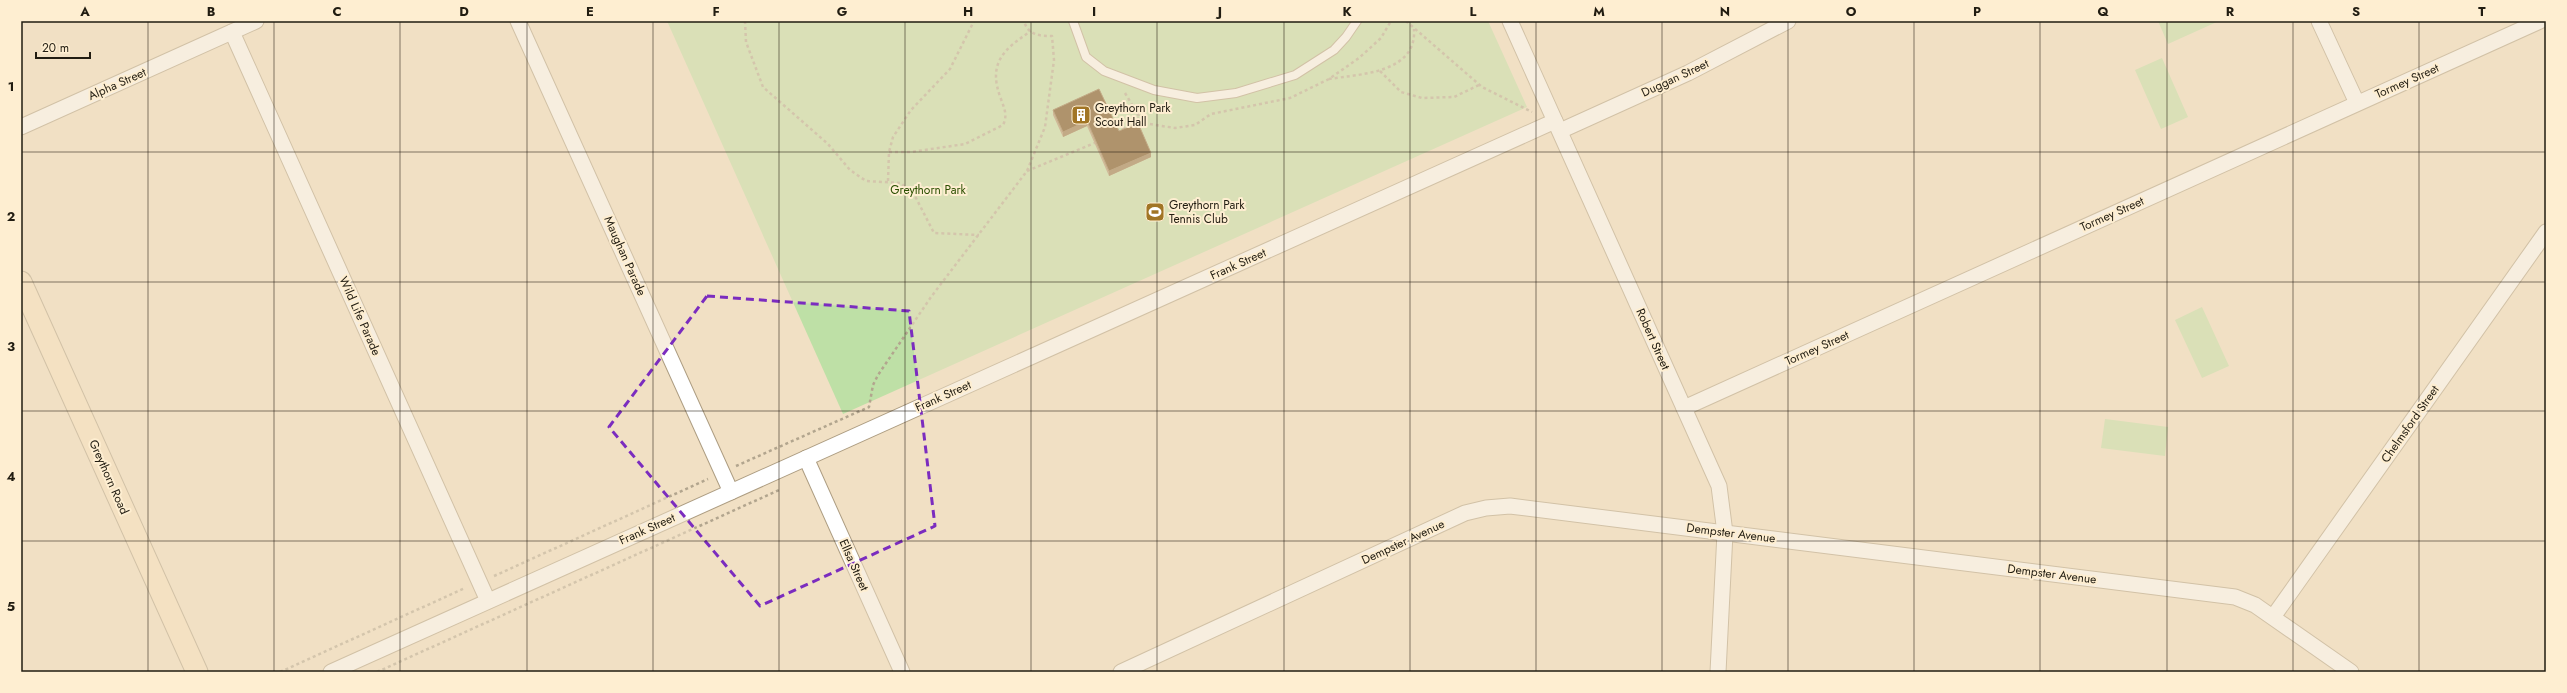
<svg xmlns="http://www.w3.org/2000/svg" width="2567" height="693" font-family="Jost,sans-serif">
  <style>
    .green { fill: #bee0a6 }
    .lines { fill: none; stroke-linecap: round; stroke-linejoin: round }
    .lane-casing { stroke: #ad9d82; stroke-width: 10 }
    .street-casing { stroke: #ad9d82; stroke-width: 17 }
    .secondary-casing { stroke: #ad9d82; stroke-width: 23 }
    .path { stroke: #b2a58e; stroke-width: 2.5; stroke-dasharray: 3 3; stroke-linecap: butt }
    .lane { stroke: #fff; stroke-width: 8 }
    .street { stroke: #fff; stroke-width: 15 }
    .secondary { stroke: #f8e2be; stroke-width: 21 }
    .wall { fill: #a88b62 }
    .shaded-wall { fill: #8b693b }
    .building { fill: #5f3600; stroke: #8b693b }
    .marked { fill: none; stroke: #7b2cbf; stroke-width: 3; stroke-dasharray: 8 5; stroke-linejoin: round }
    .grid { fill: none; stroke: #211c11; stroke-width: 1; stroke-opacity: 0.55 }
    .labels { text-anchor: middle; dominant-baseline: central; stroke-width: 4; stroke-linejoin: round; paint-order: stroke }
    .street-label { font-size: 12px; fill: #211c11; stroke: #feeed1 }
    .poi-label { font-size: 12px; fill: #211c11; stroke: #feeed1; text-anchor: start }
    .park-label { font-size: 12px; fill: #2b4f00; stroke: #feeed1 }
    .neatline { fill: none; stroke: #211c11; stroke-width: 1.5 }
    .grid-label { font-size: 13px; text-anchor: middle; font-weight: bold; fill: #211c11 }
  </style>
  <rect width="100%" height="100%" fill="#f1e0c4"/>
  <g class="green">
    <path d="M667 21H1488L1527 107 843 414Z"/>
    <path d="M2158 21H2219L2168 44Z"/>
    <path d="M2162 58 2188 117 2161 129 2135 70Z"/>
    <path d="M2202 307 2229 366 2202 378 2175 320Z"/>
    <path d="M2105 419 2168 427 2165 456 2101 448Z"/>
  </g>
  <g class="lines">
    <g class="lane-casing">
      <path id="lane" d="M1073 21 1086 57 1104 71 1154 90 1197 98 1236 93 1295 75 1334 50 1346 37 1357 21"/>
    </g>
    <g class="street-casing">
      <g id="street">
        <path d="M518 21 731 492"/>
        <path d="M1510 21 1719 486 1725 533 1718 672"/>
        <path d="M2319 21 2357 103"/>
        <path d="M232 32 488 601"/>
        <path d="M21 127 256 21"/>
        <path d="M1560 131 1688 73 1788 21"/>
        <path d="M1684 408 2540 21"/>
        <path d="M806 458 902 672"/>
        <path d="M2273 617 2546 232"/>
        <path d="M331 672 1555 121"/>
        <path d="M1121 672 1465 513 1486 508 1510 506 2235 597 2255 605 2351 672"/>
      </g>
    </g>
    <g class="secondary-casing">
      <path id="secondary" d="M21 282 197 672"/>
    </g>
    <g class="path">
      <path d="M745 21 746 42 763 87 828 144 850 170 866 181 901 183 916 198 934 233 979 235"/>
      <path d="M1406 21 1482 87 1532 112"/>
      <path d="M1380 71 1401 92 1422 98 1454 97 1479 85"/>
      <path d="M1329 79C1361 74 1417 73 1414 29"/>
      <path d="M1125 93 1143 123 1175 128 1195 125 1211 114 1290 98 1329 79 1359 58 1381 38 1391 21"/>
      <path d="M1117 132 1139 118"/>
      <path d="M889 152H911L965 144 1003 125C1008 115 1004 108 1001 99 987 63 1004 49 1031 31"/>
      <path d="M1027 171 1097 142"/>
      <path d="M888 181 889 152 893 137 911 110 950 69 974 21"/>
      <path d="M736 466 869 407 873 385 878 375 931 297 1027 171 1045 127 1054 60 1052 36C1039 36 1028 35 1024 21"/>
      <path d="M494 576 708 479"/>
      <path d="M280 672 465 588"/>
      <path d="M377 672 779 490"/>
    </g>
    <use href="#lane" class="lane"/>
    <use href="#street" class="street"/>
    <use href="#secondary" class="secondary"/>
  </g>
  <path class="wall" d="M1053 110 1119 131 1151 157 1109 176 1087 126 1063 137 1053 115Z"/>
  <g class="shaded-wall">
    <path d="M1087 121V126L1063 137V132Z"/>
    <path d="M1151 153V157L1109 176V171Z"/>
  </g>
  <path class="building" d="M1099 89 1119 131 1138 123 1151 153 1109 171 1087 121 1063 132 1053 110Z"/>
  <path d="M0 0H2567V693H0ZM707 296 909 311 935 526 760 606 609 427Z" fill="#f1e0c4" fill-opacity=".55" fill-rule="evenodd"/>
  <path class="marked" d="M707 296 909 311 935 526 760 606 609 427Z"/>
  <path class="grid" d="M148 21V672M274 21V672M400 21V672M527 21V672M653 21V672M779 21V672M905 21V672M1031 21V672M1157 21V672M1284 21V672M1410 21V672M1536 21V672M1662 21V672M1788 21V672M1914 21V672M2040 21V672M2167 21V672M2293 21V672M2419 21V672M21 152H2546M21 282H2546M21 411H2546M21 541H2546"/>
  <defs>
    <g id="building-square" transform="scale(1)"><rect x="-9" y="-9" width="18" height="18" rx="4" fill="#a17525" stroke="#feeed1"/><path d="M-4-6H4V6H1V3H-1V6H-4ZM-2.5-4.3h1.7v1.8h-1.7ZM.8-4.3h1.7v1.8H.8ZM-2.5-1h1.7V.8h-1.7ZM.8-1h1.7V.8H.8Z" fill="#fff"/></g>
    <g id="stadium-square" transform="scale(1)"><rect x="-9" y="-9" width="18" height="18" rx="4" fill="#a17525" stroke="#feeed1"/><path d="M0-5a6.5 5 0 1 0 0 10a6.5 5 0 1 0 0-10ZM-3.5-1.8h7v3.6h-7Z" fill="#fff"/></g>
  </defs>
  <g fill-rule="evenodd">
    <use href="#building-square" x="1081" y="115"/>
    <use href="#stadium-square" x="1155" y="212"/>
  </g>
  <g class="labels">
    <g class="street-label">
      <text transform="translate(1675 78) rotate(-25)">Duggan Street</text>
      <text transform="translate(2407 81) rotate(-24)">Tormey Street</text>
      <text transform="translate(117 84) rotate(-24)">Alpha Street</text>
      <text transform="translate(2112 214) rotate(-24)">Tormey Street</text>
      <text transform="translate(625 256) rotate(66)">Maughan Parade</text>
      <text transform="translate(1238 264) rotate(-24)">Frank Street</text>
      <text transform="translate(360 316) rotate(66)">Wild Life Parade</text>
      <text transform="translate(1653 339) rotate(66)">Robert Street</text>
      <text transform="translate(1817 348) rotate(-24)">Tormey Street</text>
      <text transform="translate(943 396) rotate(-24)">Frank Street</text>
      <text transform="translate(2410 424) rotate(-55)">Chelmsford Street</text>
      <text transform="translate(109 477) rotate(66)">Greythorn Road</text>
      <text transform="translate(647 529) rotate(-24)">Frank Street</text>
      <text transform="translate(1731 533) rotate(7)">Dempster Avenue</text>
      <text transform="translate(1403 542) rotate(-25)">Dempster Avenue</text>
      <text transform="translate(854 565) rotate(66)">Ellsa Street</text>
      <text transform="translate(2052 574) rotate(7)">Dempster Avenue</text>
    </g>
    <g class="poi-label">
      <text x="1095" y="108">Greythorn Park<tspan x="1095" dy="14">Scout Hall</tspan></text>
      <text x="1169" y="205">Greythorn Park<tspan x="1169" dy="14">Tennis Club</tspan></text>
    </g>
    <g class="park-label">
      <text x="928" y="190">Greythorn Park</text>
    </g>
  </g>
  <rect width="2567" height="693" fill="none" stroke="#feeed1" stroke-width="44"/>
  <path d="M36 52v6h54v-6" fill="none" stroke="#211c11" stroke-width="2"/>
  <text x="42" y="52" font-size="12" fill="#211c11" stroke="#feeed1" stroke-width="3" paint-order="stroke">20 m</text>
  <rect x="22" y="22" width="2523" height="649" class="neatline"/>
  <g class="grid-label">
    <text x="85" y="16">A</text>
    <text x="211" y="16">B</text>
    <text x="337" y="16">C</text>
    <text x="464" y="16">D</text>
    <text x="590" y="16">E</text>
    <text x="716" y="16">F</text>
    <text x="842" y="16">G</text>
    <text x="968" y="16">H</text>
    <text x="1094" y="16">I</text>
    <text x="1220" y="16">J</text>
    <text x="1347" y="16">K</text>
    <text x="1473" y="16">L</text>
    <text x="1599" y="16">M</text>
    <text x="1725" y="16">N</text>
    <text x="1851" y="16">O</text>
    <text x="1977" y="16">P</text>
    <text x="2103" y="16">Q</text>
    <text x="2230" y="16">R</text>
    <text x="2356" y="16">S</text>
    <text x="2482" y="16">T</text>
    <text x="11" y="91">1</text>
    <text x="11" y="221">2</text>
    <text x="11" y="351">3</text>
    <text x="11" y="481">4</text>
    <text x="11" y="611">5</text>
  </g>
</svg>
